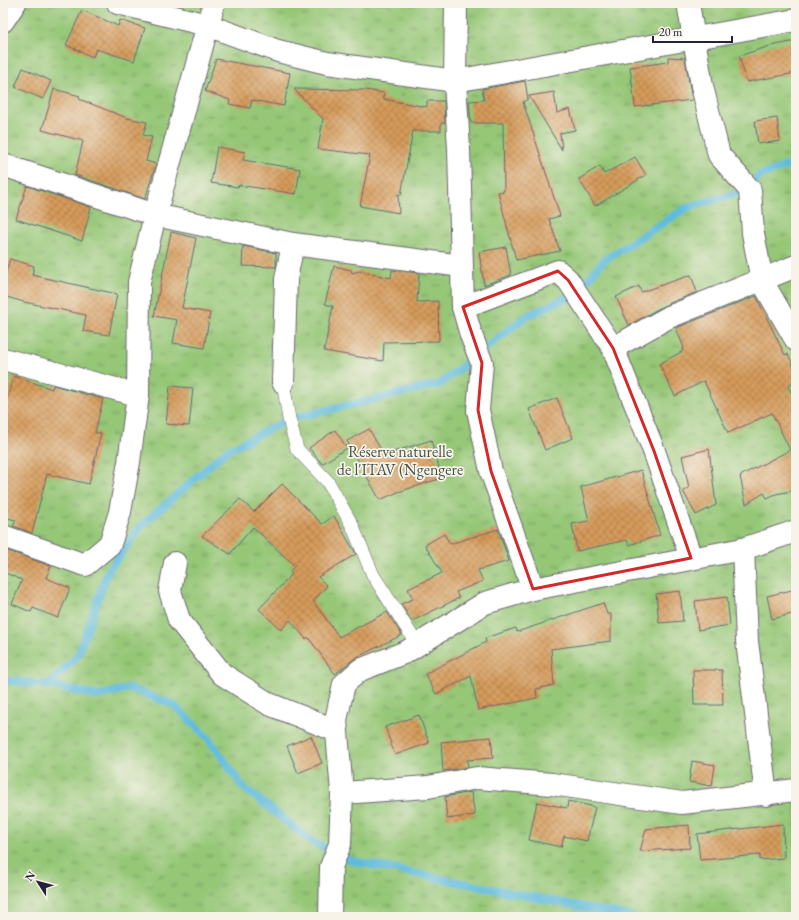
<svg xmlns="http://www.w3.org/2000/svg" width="799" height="920" font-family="'EB Garamond',serif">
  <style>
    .park { fill: url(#park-tufts); stroke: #5c7459 }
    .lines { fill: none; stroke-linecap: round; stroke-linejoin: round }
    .stream { stroke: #5fbbdd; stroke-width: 8 }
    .building { fill: url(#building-cross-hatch) }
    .lane-casing { stroke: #6a666d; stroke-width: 14 }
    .street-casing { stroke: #6a666d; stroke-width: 24 }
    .secondary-casing { stroke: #6a666d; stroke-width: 24 }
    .lane { stroke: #fff; stroke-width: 13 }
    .street { stroke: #fff; stroke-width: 22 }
    .secondary { stroke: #fff; stroke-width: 22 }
    .marked { fill: none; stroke: #d62828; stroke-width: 3; stroke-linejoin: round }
    .labels { text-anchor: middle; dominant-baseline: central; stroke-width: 3.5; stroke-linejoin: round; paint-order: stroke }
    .park-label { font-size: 16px; fill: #44544d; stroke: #f7f3e8 }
  </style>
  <defs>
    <pattern id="park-tufts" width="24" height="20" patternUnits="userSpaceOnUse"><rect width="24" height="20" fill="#95c777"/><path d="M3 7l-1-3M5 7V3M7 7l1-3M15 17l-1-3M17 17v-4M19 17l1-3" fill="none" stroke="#79a163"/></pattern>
    <pattern id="building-cross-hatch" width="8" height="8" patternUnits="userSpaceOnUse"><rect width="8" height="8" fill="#d69b5c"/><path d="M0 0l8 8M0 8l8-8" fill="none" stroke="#ad7e4d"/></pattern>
  </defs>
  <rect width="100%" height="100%" fill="#f7f3e8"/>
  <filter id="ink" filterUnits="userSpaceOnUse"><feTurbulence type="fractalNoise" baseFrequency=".025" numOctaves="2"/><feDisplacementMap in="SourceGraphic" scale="8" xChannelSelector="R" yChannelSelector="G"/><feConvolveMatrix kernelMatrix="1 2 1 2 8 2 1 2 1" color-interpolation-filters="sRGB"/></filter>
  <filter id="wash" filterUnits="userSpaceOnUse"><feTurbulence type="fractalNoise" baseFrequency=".012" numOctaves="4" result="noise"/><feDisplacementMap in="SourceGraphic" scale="16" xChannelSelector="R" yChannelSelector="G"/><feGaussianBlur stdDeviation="0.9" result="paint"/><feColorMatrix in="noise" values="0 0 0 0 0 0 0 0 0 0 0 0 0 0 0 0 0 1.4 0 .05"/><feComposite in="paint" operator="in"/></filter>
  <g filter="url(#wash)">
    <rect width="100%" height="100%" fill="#f1e4c9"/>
    <rect class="park" x="3" y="3" width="793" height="914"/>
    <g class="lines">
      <g class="stream">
        <path d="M3 680 49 685 98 696 129 688 174 705 209 739 243 787 311 841 352 861 633 917"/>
        <path d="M49 685 78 655 108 571 142 525 226 451 289 419 440 384 525 317 577 293 603 261 688 207 750 190 758 176 796 163"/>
      </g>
    </g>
    <g id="blocks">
      <g class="building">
        <path d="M82 10 118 26 120 20 145 28 134 61 96 49 93 57 66 45Z"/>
        <path d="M796 41V73L747 82 739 56 770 46Z"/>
        <path d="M668 57 685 58 692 100 635 107 630 67 668 62Z"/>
        <path d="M216 59 290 73 284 106 252 100 250 108 229 104 230 100 205 91Z"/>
        <path d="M23 68 51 81 43 99 15 87Z"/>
        <path d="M525 81 528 99 523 102 560 216 549 219 560 251 516 260 498 192 504 191 503 123H471L469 101 484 100 482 89Z"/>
        <path d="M54 89 80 96 79 99 127 118 147 122 143 135 152 137 146 161 156 164 145 199 75 175 83 141 42 130Z"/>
        <path d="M294 89 366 90 384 93 383 99 427 107V101H444L445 123H441V131H413L401 195 398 194 399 213 360 206 370 155 318 149 323 119Z"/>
        <path d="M554 92 557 113 570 109 575 130 560 133 562 150 529 96Z"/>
        <path d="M777 118 780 141 758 144 755 121Z"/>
        <path d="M217 147 245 152 243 160 300 169 296 194 239 185 238 187 211 183Z"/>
        <path d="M635 157 646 175 595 206 579 179 600 166 604 174Z"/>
        <path d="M27 186 91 207 82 241 16 219Z"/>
        <path d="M171 232 196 238 182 308 210 313 204 348 173 343 177 320 154 316Z"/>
        <path d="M243 246 276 253V267L242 266Z"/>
        <path d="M506 247 511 275 484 285 479 252Z"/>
        <path d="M10 259 34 266 32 275 117 294 109 335 83 331 86 315 24 302 3 296V281Z"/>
        <path d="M334 266 351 270 352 273 359 271 391 278 392 270 419 273 417 302 438 301 439 341 384 342 383 361 324 351 333 306 325 304Z"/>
        <path d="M691 275 697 292 663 306 629 325 616 297 639 286 641 292Z"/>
        <path d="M756 296 785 355 788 354 796 372V382L788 386 796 403V490L776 494 767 498 764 493 746 504 740 476 790 450 772 413 728 433 704 381 675 396 659 364 683 351 682 349 684 348 676 328Z"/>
        <path d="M14 376 52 389 53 385 103 399 95 433H101L89 484 47 474 32 533 13 526 16 520 3 517V411Z"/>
        <path d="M170 386 193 388 189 426 166 424Z"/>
        <path d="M557 398 573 438 545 450 529 409Z"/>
        <path d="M369 429 384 455 431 440 442 478 398 492 380 500 347 441Z"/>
        <path d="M335 430 347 448 322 464 309 448Z"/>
        <path d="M709 449 716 505 696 515 683 491 689 488 682 456Z"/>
        <path d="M641 470 660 535 629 545 627 540 577 551 572 524 589 521 581 487Z"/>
        <path d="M282 484 322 524 334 516 356 554 318 577 327 586 313 601 339 637 387 612 402 635 355 658 335 674 308 637 306 639 290 620 281 630 259 609 292 574 290 571 295 566 253 527 230 554 202 536 240 499 254 512Z"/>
        <path d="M498 529 509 561 478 570 483 581 456 592 459 598 412 621 401 604 413 599 408 589 442 573 425 545 444 534 450 544Z"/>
        <path d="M3 549 51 566 46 578 70 588 58 618 33 608 31 612 12 604 22 580 3 572Z"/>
        <path d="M796 589V613L772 619 767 596Z"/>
        <path d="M680 591 683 621 659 623 656 594Z"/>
        <path d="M727 597 730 625 698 630 695 601Z"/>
        <path d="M603 603 607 614H611V641L551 649 554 685 536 689 537 698 478 710 471 676 436 694 425 674 486 642 485 638 516 628 517 632Z"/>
        <path d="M693 670H722L723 705H694Z"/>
        <path d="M419 715 429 743 395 755 385 727Z"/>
        <path d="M311 736 322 763 298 773 287 746Z"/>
        <path d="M491 737 493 758 467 760 468 767 443 771 441 742Z"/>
        <path d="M692 761 715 765 712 786 689 782Z"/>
        <path d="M471 792 475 815 447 819 445 797Z"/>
        <path d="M568 801 595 807 587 841 564 836 561 847 529 840 537 802 567 808Z"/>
        <path d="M783 824 784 858 760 860V855L700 860 697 834Z"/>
        <path d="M689 825 690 848 640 851 646 829Z"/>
      </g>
    </g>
  </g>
  <g filter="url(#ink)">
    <use href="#blocks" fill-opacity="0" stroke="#6a666d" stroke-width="1"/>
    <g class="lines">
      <g class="lane-casing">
        <path id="lane" d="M283 382 289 419 297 449 328 482 352 525 373 575 417 644"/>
      </g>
      <g class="street-casing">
        <g id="street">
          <path d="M456 3 455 81 459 149 463 307 471 335 482 363 478 410 491 471 533 589"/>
          <path d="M688 3 702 86 719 155 750 190 753 233 762 281 796 340"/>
          <path d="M3 21 15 3"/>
          <path d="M3 165 155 215 293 244 462 266"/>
          <path d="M463 307 558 271 568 280 613 348 654 451 691 558"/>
          <path d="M613 348 669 317 796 266"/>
          <path d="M3 359 138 395"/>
          <path d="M283 382 286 279 293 244"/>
          <path d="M3 536 85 565 110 544 120 512 129 462 138 395 139 282 155 215 214 3"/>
          <path d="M743 549 747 641 766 795"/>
          <path d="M175 563 170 591 179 620 222 674 269 704 337 731"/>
          <path d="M342 793 428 787 477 778 552 784 682 803 796 790"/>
          <path d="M330 917 331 867 340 844 342 793 336 720 344 684 360 670 406 652 485 603 533 589 743 549 796 531"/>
        </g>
      </g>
      <g class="secondary-casing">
        <path id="secondary" d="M118 3 207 25 278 51 327 63 455 81 796 20"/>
      </g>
      <use href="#lane" class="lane"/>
      <use href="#street" class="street"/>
      <use href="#secondary" class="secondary"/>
    </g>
  </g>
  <path class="marked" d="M558 271 568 280 613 348 654 451 691 558 533 589 491 471 478 410 482 363 463 307Z"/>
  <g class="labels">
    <g class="park-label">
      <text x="400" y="451">Réserve naturelle<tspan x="400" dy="18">de l'ITAV (Ngengere</tspan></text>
    </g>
  </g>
  <rect width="799" height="920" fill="none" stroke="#f7f3e8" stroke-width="16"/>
  <g transform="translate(38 882) rotate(306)" stroke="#f7f3e8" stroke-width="3" paint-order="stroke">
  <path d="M0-3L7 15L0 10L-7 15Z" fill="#22223b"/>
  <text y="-6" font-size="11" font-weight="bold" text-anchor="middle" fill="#22223b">N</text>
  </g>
  <path d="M653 36v6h79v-6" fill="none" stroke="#22223b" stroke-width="2"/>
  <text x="659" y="36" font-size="12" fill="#22223b" stroke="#f7f3e8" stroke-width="3" paint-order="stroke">20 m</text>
</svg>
